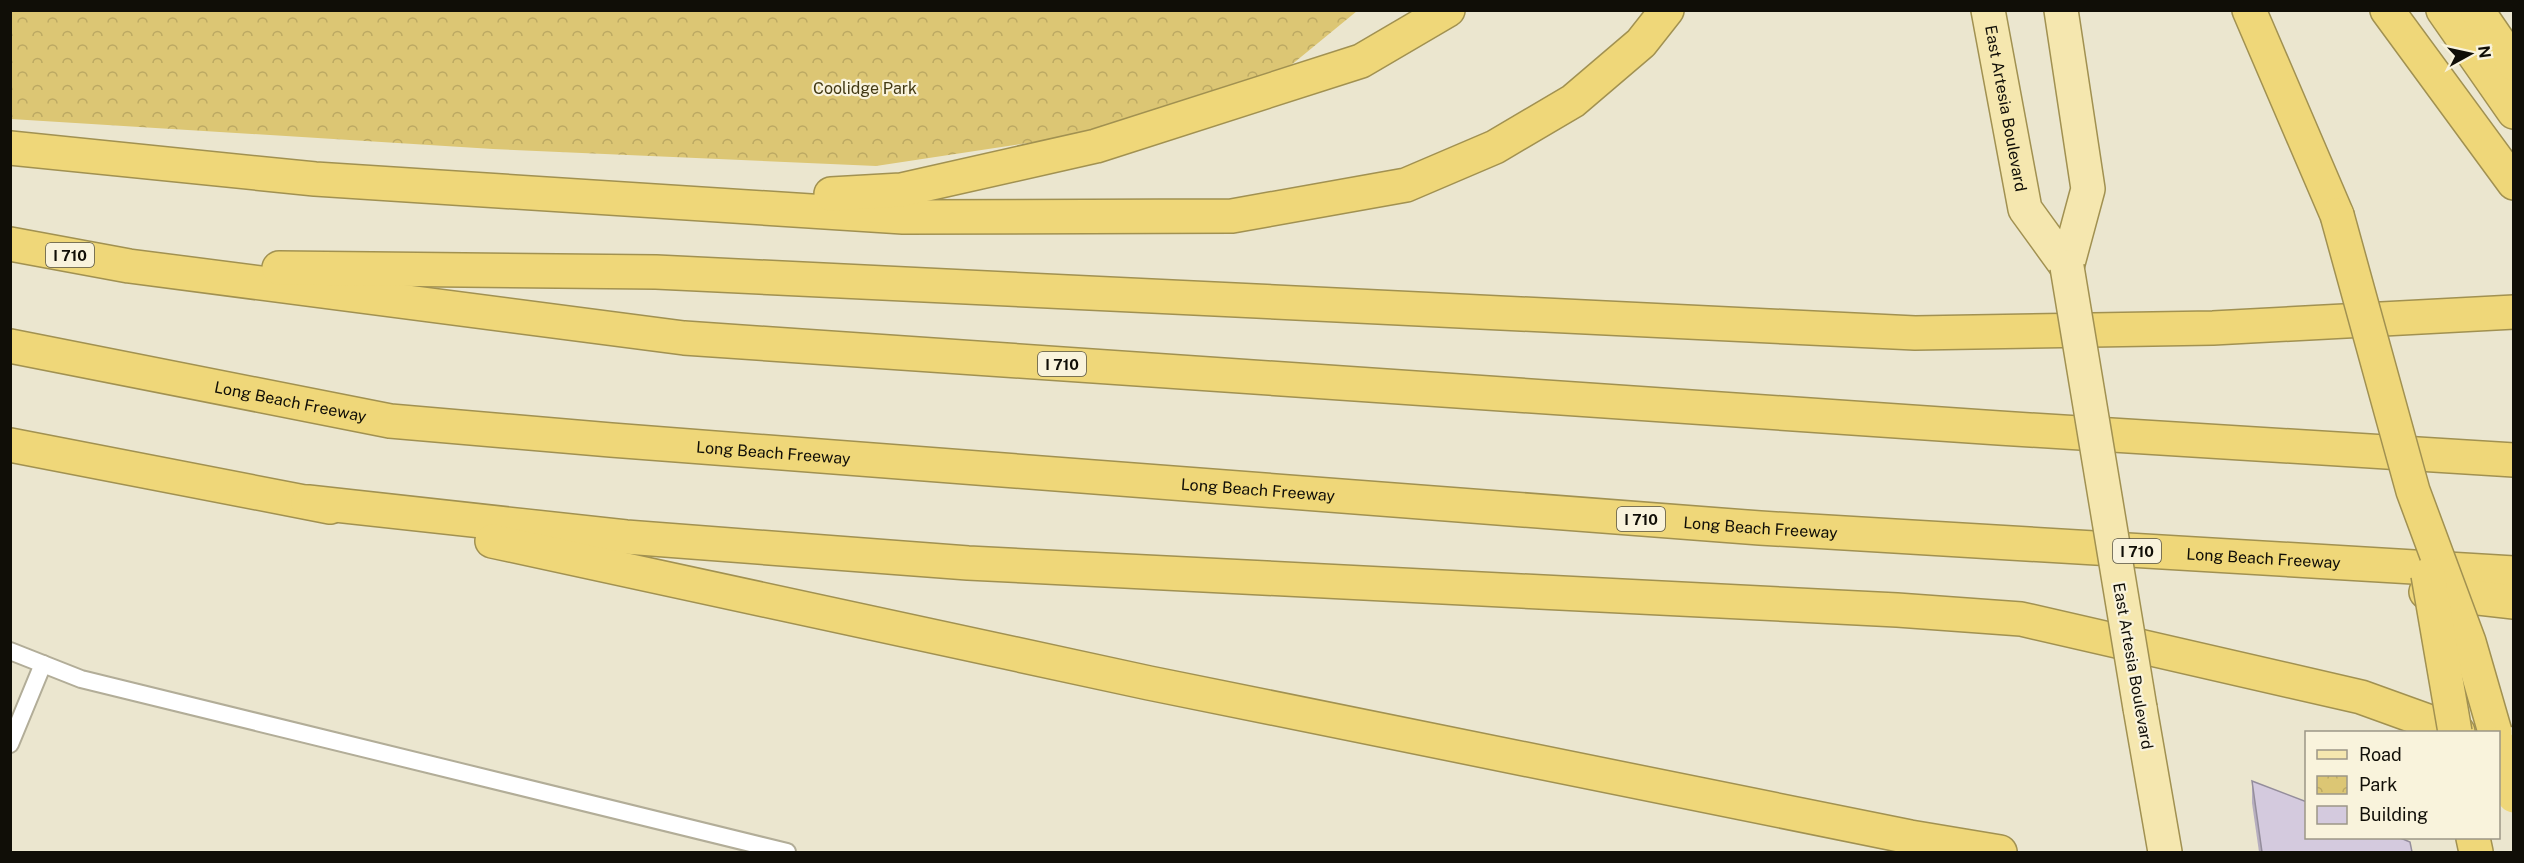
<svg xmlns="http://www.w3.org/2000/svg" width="2524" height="863" font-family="'Public Sans',sans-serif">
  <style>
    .park { fill: url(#park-crowns) }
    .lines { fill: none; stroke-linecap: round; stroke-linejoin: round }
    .service-casing { stroke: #b2ad98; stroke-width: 20 }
    .primary-casing { stroke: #a19151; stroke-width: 36 }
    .motorway-casing { stroke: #a19151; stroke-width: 36 }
    .service { stroke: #fff; stroke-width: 16 }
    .primary { stroke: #f5e7af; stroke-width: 33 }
    .motorway { stroke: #efd779; stroke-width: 33 }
    .primary-bridge-casing { stroke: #a19151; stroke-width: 36; stroke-linecap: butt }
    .motorway-bridge-casing { stroke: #a19151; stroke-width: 36; stroke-linecap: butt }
    .primary-bridge { stroke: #f5e7af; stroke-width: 33 }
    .motorway-bridge { stroke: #efd779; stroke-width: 33 }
    .wall { fill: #b6aebf }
    .building { fill: #d4cade; stroke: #948d9b; stroke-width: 1.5 }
    .labels { text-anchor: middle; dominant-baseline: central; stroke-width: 4.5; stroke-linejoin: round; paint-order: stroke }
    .shield { fill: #f9f3dc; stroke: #565347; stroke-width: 1.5 }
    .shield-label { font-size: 15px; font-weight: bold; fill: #100e07 }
    .park-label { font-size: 16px; fill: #423914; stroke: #f9f3dc }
    .street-label { font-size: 16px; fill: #100e07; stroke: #f9f3dc }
  </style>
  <defs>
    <pattern id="park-crowns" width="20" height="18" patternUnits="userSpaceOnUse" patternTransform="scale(1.5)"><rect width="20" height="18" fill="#dcc674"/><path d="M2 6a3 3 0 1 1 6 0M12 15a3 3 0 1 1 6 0" fill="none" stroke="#bca963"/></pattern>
  </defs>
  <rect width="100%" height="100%" fill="#ebe6cf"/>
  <path class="park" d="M10 11H1357L1290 66 1127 128 876 166 493 149 11 119Z"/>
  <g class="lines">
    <g class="service-casing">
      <g id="service">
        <path d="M10 651 81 679 787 852"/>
        <path d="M10 744 43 664"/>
      </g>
    </g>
    <g class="primary-casing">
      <g id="primary">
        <path id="s1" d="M1988 10 2025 209 2067 267"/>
        <path d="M2061 10 2088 189 2067 267"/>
        <path d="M2140 708 2165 852"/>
      </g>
    </g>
    <g class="motorway-casing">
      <g id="motorway">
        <path d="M2249 10 2337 215"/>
        <path d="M2387 10 2514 183"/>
        <path d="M2443 10 2514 112"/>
        <path d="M2477 10 2514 64"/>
        <path d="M10 148 315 179 903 217 1232 216 1406 185 1495 147 1573 101 1641 43 1667 10"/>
        <path d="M831 194 901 190 1096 146 1361 61 1448 10"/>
        <path d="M10 244 129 266 684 338 1999 428 2514 460"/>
        <path d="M279 268 656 272 1915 333 2213 328 2514 312"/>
        <path id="s2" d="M10 346 390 421 611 440 1760 528 2514 573"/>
        <path d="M10 445 330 507"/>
        <path d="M308 502 626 537 968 563 1897 610 2021 619 2361 697 2458 732"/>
        <path d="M492 541 1149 683 1910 837 2000 852"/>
        <path d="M2426 592 2514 602"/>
        <path d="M2473 838 2476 852"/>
      </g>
    </g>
    <use href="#service" class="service"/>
    <use href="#primary" class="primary"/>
    <use href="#motorway" class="motorway"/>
    <g class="primary-bridge-casing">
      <path id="primary-bridge" d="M2067 267 2140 708"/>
    </g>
    <g class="motorway-bridge-casing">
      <g id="motorway-bridge">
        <path d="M2337 215 2413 491 2469 642 2495 732"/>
        <path d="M2428 575 2455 732"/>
        <path d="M2498 744 2514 796"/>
      </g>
    </g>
    <use href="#primary-bridge" class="primary-bridge"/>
    <use href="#motorway-bridge" class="motorway-bridge"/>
  </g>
  <path class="wall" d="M2252 781 2412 852H2259L2252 803Z"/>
  <path class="building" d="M2252 781 2307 802V837H2398L2410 842 2412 852H2262Z"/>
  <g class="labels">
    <g class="shield">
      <rect x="46" y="243" width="48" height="24" rx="4.5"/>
      <rect x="1038" y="352" width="48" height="24" rx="4.5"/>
      <rect x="1617" y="507" width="48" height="24" rx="4.5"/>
      <rect x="2113" y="539" width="48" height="24" rx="4.5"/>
    </g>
    <g class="shield-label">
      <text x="70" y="255">I 710</text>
      <text x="1062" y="364">I 710</text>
      <text x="1641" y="519">I 710</text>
      <text x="2137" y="551">I 710</text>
    </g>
    <g class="park-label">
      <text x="865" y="88">Coolidge Park</text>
    </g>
    <g class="street-label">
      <text stroke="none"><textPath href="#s1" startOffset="100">East Artesia Boulevard</textPath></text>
      <text stroke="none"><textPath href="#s2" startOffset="286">Long Beach Freeway</textPath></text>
      <text stroke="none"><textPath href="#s2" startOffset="772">Long Beach Freeway</textPath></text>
      <text stroke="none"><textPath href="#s2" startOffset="1258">Long Beach Freeway</textPath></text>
      <text stroke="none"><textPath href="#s2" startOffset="1762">Long Beach Freeway</textPath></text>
      <text stroke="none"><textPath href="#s2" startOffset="2266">Long Beach Freeway</textPath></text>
      <text transform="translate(2133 666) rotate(80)">East Artesia Boulevard</text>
    </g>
  </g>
  <rect width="2524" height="863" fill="none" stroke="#100e07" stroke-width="24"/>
  <rect x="2305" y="731" width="195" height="108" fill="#f9f3dc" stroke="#9c9787" stroke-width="1.5"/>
  <rect x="2317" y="750" width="30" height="9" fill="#f5e7af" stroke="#9c9787" stroke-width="1.5"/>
  <text x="2359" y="761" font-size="18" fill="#100e07">Road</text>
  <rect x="2317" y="776" width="30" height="18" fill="url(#park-crowns)" stroke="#9c9787" stroke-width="1.5"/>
  <text x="2359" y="791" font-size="18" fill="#100e07">Park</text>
  <rect x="2317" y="806" width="30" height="18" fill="#d4cade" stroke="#9c9787" stroke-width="1.5"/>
  <text x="2359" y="821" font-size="18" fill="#100e07">Building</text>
  <g transform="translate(2470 54) rotate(82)" stroke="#f9f3dc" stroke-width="4.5" paint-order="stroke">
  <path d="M0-4.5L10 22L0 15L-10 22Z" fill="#100e07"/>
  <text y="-9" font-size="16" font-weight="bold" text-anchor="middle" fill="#100e07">N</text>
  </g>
</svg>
